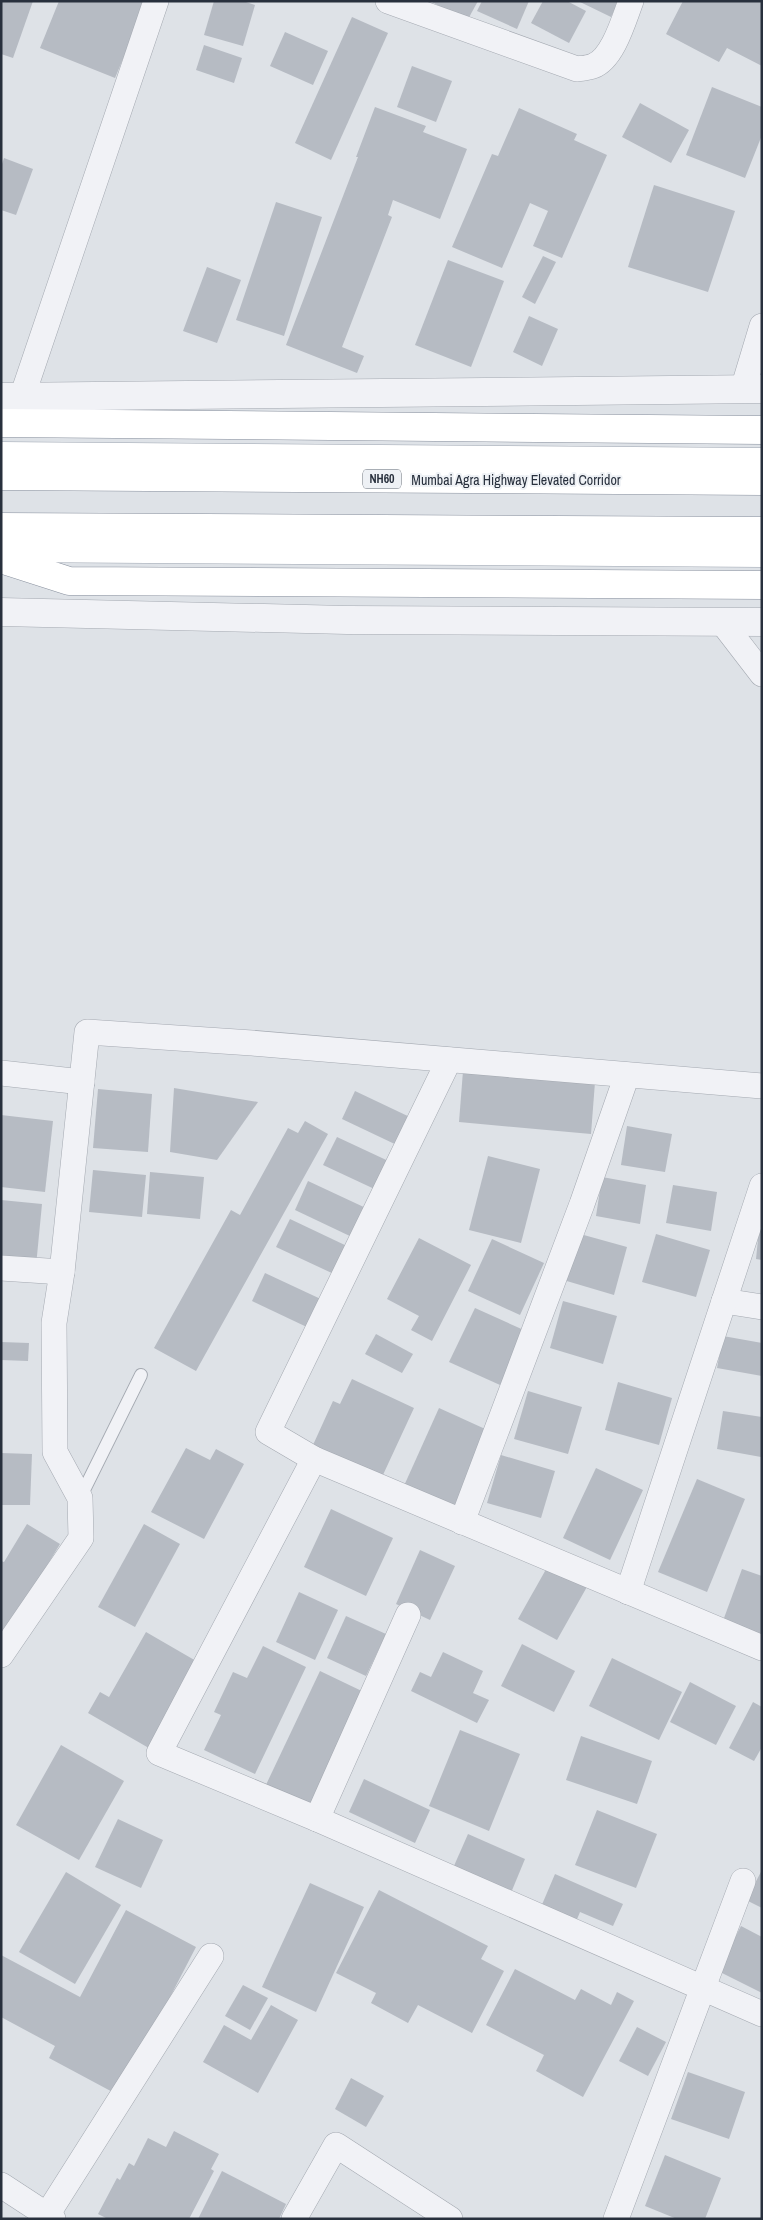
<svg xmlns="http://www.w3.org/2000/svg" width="763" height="2220" font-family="'Archivo Narrow',sans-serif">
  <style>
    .building { fill: #b6bbc3 }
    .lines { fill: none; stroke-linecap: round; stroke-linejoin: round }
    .service-casing { stroke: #a4a9b1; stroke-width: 14 }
    .minor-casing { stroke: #a4a9b1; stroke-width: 26 }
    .tertiary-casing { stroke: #a4a9b1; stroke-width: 29 }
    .primary-casing { stroke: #9ea6b2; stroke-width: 29 }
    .motorway-casing { stroke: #878f9d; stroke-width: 29 }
    .service { stroke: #f1f2f6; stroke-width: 12 }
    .minor { stroke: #f1f2f6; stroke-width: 25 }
    .tertiary { stroke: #f1f2f6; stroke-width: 28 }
    .primary { stroke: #fff; stroke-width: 28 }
    .motorway { stroke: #fff; stroke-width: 28 }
    .labels { text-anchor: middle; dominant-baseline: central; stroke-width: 4; stroke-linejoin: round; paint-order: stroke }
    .shield { fill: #eef1f5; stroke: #636a74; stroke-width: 1 }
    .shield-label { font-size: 12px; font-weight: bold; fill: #28303d }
    .street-label { font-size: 14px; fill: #28303d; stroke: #eef1f5 }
  </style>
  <rect width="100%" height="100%" fill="#dee2e7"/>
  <g class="building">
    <path d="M1 1H33L13 58 1 54Z"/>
    <path d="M59 1H147L115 78 40 48Z"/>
    <path d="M214 1H243L255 5 243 46 204 35Z"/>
    <path d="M430 1H478L467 21Z"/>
    <path d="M482 1H529L517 29 477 11Z"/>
    <path d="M543 1H567L586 11 569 43 531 23Z"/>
    <path d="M578 1H619L611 17Z"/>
    <path d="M683 1H762V66L727 48 719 62 666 34Z"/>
    <path d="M352 17 388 33 331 160 295 143Z"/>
    <path d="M285 32 328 51 313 85 270 66Z"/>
    <path d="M204 45 242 58 234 83 196 70Z"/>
    <path d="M412 66 452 81 436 122 397 107Z"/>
    <path d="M712 87 762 107V135L745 178 686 155Z"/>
    <path d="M640 103 689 130 671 163 622 137Z"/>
    <path d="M375 107 426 126 423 132 467 149 440 219 393 200 388 215 392 217 342 347 364 356 357 373 286 345 358 157H356Z"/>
    <path d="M519 108 577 134 574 140 607 155 562 258 533 246 548 211 530 203 502 268 452 247 492 154 498 156Z"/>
    <path d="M4 158 33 169 16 215 1 210V167Z"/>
    <path d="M654 185 735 211 708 292 628 267Z"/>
    <path d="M276 202 322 217 284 336 236 320Z"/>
    <path d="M543 256 556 262 535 304 522 297Z"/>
    <path d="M448 260 504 281 471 367 415 345Z"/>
    <path d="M207 267 241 280 217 343 183 331Z"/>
    <path d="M529 316 558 329 542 366 513 352Z"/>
    <path d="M463 1071 595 1082 591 1134 459 1122Z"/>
    <path d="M174 1088 258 1102 217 1160 170 1152Z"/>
    <path d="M98 1089 152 1094 148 1152 93 1148Z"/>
    <path d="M355 1091 414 1119 401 1147 342 1119Z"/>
    <path d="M1 1115 53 1121 45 1192 1 1187Z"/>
    <path d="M305 1121 328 1134 196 1371 154 1348 231 1210 240 1215 288 1128 298 1133Z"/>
    <path d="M627 1126 672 1134 665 1172 621 1165Z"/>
    <path d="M337 1137 397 1165 383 1193 323 1165Z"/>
    <path d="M488 1156 540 1169 521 1243 469 1230Z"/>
    <path d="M93 1170 146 1175 142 1217 89 1212Z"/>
    <path d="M150 1172 204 1177 200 1219 147 1214Z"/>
    <path d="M602 1177 646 1185 640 1224 596 1216Z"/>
    <path d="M308 1181 368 1209 354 1238 295 1210Z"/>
    <path d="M673 1185 717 1192 711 1231 666 1223Z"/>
    <path d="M1 1200 42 1204 36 1266 1 1262Z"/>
    <path d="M290 1219 349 1247 336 1275 276 1247Z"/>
    <path d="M760 1220H762V1260L756 1259Z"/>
    <path d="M573 1232 627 1247 614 1295 560 1279Z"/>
    <path d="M656 1234 710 1250 696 1297 642 1282Z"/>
    <path d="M419 1238 471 1265 432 1341 411 1330 419 1316 387 1299Z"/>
    <path d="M492 1239 544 1263 520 1315 468 1291Z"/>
    <path d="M265 1273 325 1301 311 1329 252 1301Z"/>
    <path d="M563 1301 617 1316 603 1364 550 1348Z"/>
    <path d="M475 1308 526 1331 500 1385 449 1362Z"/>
    <path d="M376 1334 413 1354 402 1373 365 1354Z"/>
    <path d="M723 1336 762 1343V1376L717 1368Z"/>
    <path d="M1 1342 29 1343 28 1361 1 1360Z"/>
    <path d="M352 1379 414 1408 382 1477 313 1445 333 1401 340 1404Z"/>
    <path d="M618 1382 672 1398 659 1445 605 1430Z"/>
    <path d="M528 1391 582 1407 568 1454 514 1439Z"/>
    <path d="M439 1408 494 1433 457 1513 403 1488Z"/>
    <path d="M723 1411 762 1417 761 1457 717 1449Z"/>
    <path d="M186 1448 210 1460 216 1449 244 1464 204 1539 151 1512Z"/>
    <path d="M1 1453 32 1454 30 1505H1Z"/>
    <path d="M501 1455 555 1471 541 1518 487 1503Z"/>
    <path d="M596 1468 643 1490 610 1560 563 1538Z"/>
    <path d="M697 1479 745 1499 707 1592 658 1572Z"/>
    <path d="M331 1509 393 1538 366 1596 304 1567Z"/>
    <path d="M27 1524 60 1544 1 1642V1561L4 1562Z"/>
    <path d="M144 1524 180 1544 135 1627 98 1607Z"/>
    <path d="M420 1550 455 1566 430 1620 396 1604Z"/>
    <path d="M549 1564 588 1585 557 1640 518 1619Z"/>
    <path d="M742 1569 762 1576V1644L720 1629Z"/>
    <path d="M299 1592 338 1610 315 1660 276 1642Z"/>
    <path d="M346 1616 386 1634 366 1676 327 1658Z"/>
    <path d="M146 1632 203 1665 154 1751 88 1713 100 1692 109 1697Z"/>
    <path d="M522 1644 575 1671 554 1712 501 1686Z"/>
    <path d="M263 1646 306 1667 255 1774 204 1750 221 1715 214 1712 233 1672 247 1678Z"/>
    <path d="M443 1652 483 1671 473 1693 489 1700 477 1723 411 1691 420 1672 431 1677Z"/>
    <path d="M612 1658 682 1692 659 1740 589 1706Z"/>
    <path d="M320 1671 368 1694 313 1811 264 1789Z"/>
    <path d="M690 1682 736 1706 716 1745 670 1722Z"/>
    <path d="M753 1702 762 1707V1747L754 1761 729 1748Z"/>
    <path d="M460 1730 520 1754 489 1831 429 1806Z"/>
    <path d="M581 1736 652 1761 637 1804 566 1780Z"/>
    <path d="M61 1745 124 1781 79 1860 16 1825Z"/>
    <path d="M364 1779 430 1810 415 1843 349 1812Z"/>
    <path d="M597 1810 657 1834 636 1888 575 1865Z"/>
    <path d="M118 1819 163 1840 141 1888 95 1867Z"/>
    <path d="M468 1834 525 1859 508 1900 450 1875Z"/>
    <path d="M762 1870V1908L746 1900Z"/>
    <path d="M66 1872 121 1905 75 1984 19 1952Z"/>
    <path d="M555 1874 623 1904 613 1926 580 1912 573 1929 538 1914Z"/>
    <path d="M310 1883 364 1907 316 2012 262 1987Z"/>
    <path d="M379 1890 488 1946 481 1959 504 1971 472 2033 418 2005 408 2023 371 2003 376 1993 336 1973Z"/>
    <path d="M126 1910 196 1947 169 1999 171 2000 120 2096 49 2058 55 2046 1 2017V1955L80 1997Z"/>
    <path d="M741 1926 762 1937V1993L718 1971Z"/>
    <path d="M515 1969 575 2000 581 1989 611 2005 617 1992 634 2001 583 2097 536 2071 544 2055 486 2025Z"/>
    <path d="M243 1985 268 1998 250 2030 225 2016Z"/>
    <path d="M271 2005 298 2020 258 2093 203 2062 224 2025 251 2040Z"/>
    <path d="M637 2027 666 2042 648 2076 619 2061Z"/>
    <path d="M688 2072 745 2092 729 2139 671 2119Z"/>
    <path d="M351 2078 384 2096 366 2127 335 2109Z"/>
    <path d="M174 2131 219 2154 211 2169 214 2171 189 2219H108L98 2214 117 2178 120 2180 129 2163 134 2166 148 2138 166 2147Z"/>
    <path d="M665 2155 721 2178 705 2219H677L645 2206Z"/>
    <path d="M222 2171 286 2204 279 2219H198Z"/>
  </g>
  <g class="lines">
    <g class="service-casing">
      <path id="service" d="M80 1498 141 1375"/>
    </g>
    <g class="minor-casing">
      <g id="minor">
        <path d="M388 1 577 69C583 68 588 68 593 66 613 59 624 19 631 1"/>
        <path d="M743 389 762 326"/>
        <path d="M22 397 156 1"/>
        <path d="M722 622 762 674"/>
        <path d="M449 1060 268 1432 314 1459 762 1648"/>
        <path d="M1 1073 82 1082"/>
        <path d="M1 1268 62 1272"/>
        <path d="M724 1301 762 1307"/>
        <path d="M314 1459 159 1753 317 1819 762 2014"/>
        <path d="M462 1522 582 1204 627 1075"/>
        <path d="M628 1592 762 1186"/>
        <path d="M1 1655 81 1538 80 1498 55 1452 54 1323 62 1272 87 1032 252 1043 762 1086"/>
        <path d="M317 1819 408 1615"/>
        <path d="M1 2185 53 2219"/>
        <path d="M47 2215 211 1956"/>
        <path d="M294 2219 336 2145 450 2219"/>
        <path d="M616 2219 743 1881"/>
      </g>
    </g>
    <g class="tertiary-casing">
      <g id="tertiary">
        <path d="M1 397 762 389"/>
        <path d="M1 612 347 620 762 622"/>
      </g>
    </g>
    <g class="primary-casing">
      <g id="primary">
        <path d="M1 456 762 462"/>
        <path d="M1 548 762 553"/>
      </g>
    </g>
    <g class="motorway-casing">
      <g id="motorway">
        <path d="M1 423 762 430"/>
        <path d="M1 476 762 481"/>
        <path d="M1 527 762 531"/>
        <path d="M1 559 69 581 762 585"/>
      </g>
    </g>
    <use href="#service" class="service"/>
    <use href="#minor" class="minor"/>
    <use href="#tertiary" class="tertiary"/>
    <use href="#primary" class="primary"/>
    <use href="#motorway" class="motorway"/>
  </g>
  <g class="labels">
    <rect class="shield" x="363" y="469.5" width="38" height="19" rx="4"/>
    <g class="shield-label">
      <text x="382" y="479">NH60</text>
    </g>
    <g class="street-label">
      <text x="516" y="480">Mumbai Agra Highway Elevated Corridor</text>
    </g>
  </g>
  <rect width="763" height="2220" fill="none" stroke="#28303d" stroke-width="5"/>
</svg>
